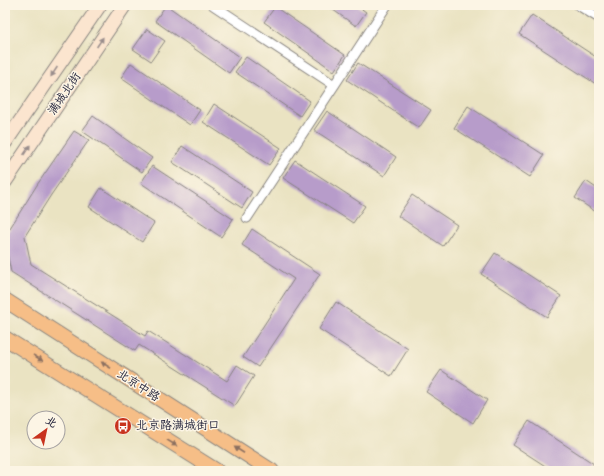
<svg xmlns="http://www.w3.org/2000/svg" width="604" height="476" font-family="Mynerve,'LXGW WenKai TC',sans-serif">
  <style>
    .building { fill: #b79cca }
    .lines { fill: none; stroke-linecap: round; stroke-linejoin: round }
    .minor-casing { stroke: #86827e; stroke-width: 11 }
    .secondary-casing { stroke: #86827e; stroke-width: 15 }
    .primary-casing { stroke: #86827e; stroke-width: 16 }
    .minor { stroke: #fff; stroke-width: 9 }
    .secondary { stroke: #fbe5cf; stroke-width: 13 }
    .primary { stroke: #f6be87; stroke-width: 14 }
    .oneway { fill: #998d8c }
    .oneway2 { fill: #8c7061 }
    .labels { text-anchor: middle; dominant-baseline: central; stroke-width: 3; stroke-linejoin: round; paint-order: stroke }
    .street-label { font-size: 12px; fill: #22223b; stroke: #fcf5e5 }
    .poi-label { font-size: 12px; fill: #22223b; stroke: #fcf5e5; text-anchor: start }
  </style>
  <rect width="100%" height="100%" fill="#fcf5e5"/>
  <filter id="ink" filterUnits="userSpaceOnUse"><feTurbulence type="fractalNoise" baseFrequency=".025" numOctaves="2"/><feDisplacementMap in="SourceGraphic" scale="8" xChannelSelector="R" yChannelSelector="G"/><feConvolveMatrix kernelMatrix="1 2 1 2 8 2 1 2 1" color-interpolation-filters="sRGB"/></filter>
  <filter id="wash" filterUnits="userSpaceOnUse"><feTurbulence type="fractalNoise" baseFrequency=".012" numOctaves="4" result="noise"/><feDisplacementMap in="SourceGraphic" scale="16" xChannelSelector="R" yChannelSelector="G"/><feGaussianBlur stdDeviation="0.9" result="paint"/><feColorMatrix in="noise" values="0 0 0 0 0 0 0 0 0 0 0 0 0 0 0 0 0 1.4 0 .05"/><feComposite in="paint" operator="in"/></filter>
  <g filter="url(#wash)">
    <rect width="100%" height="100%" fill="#eae3c2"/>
    <g id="blocks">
      <g class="building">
        <path d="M166 5 240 57 229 73 155 21Z"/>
        <path d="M326 5H356L366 12 356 26Z"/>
        <path d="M275 7 345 55 334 71 264 22Z"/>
        <path d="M532 15 599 59V86L519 34Z"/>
        <path d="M147 29 165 41 151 61 133 49Z"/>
        <path d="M246 57 310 101 300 116 235 72Z"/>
        <path d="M131 63 200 110 190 125 121 78Z"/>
        <path d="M358 63 431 110 419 128 347 80Z"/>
        <path d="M214 104 281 148 269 165 203 122Z"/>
        <path d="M468 106 544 155 530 177 454 128Z"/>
        <path d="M327 111 396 157 384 176 314 130Z"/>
        <path d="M93 116 152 158 142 172 82 131Z"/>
        <path d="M74 131 89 140 51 195 25 236 31 264 145 336 148 331 227 381 237 365 254 376 235 406 139 345 135 351 11 272 5 243V236L37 185Z"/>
        <path d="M182 146 252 192 242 208 172 162Z"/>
        <path d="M295 160 365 206 353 223 283 178Z"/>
        <path d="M152 166 233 219 221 237 141 183Z"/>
        <path d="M586 181 599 190V214L575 198Z"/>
        <path d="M101 188 154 223 142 242 89 207Z"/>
        <path d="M412 195 457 225 443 246 398 216Z"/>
        <path d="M252 229 320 274 258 367 243 357 294 279 242 245Z"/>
        <path d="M495 253 561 296 547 317 481 274Z"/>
        <path d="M336 302 408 349 391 376 319 329Z"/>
        <path d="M441 370 487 400 473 423 426 392Z"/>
        <path d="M529 421 594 464 590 471H553L513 445Z"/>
      </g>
    </g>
  </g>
  <g filter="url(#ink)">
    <use href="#blocks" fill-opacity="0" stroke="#86827e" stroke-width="1"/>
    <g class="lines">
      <g class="minor-casing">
        <g id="minor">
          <path d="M213 5 334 85"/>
          <path d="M578 5 599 18"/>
          <path d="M247 218 387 5"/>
        </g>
      </g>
      <g class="secondary-casing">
        <g id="secondary">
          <path d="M5 143 100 5"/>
          <path d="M5 182 125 5"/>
        </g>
      </g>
      <g class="primary-casing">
        <g id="primary">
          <path d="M5 300 272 471"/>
          <path d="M5 338 217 471"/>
        </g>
      </g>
      <use href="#minor" class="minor"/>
      <use href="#secondary" class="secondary"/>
      <use href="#primary" class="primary"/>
    </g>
    <defs><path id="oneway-solid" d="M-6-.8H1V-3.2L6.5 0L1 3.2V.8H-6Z"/></defs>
    <g class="oneway">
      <use href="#oneway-solid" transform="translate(100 42) rotate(-56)"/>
      <use href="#oneway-solid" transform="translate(54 72) rotate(124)"/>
      <use href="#oneway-solid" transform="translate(27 150) rotate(-56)"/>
    </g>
    <g class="oneway2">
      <use href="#oneway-solid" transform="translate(38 358) rotate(32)"/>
      <use href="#oneway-solid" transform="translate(106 365) rotate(-147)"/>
      <use href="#oneway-solid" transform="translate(172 443) rotate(32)"/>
      <use href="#oneway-solid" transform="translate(239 450) rotate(-147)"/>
    </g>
  </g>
  <defs>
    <g id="bus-disc" transform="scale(0.9)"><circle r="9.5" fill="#c8321e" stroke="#fcf5e5"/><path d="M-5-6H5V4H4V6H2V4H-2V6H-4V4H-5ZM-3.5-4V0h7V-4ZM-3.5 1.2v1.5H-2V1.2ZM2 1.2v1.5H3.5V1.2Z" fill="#fff"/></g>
  </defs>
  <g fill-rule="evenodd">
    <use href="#bus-disc" x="123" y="426"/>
  </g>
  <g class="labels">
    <g class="street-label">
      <text transform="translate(65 94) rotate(-56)">满城北街</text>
      <text transform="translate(138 386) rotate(33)">北京中路</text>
    </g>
    <g class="poi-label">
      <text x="136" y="426">北京路满城街口</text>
    </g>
  </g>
  <rect width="604" height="476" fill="none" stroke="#fcf5e5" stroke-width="20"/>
  <g transform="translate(46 430) rotate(33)"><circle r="19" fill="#fcf5e5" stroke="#a5a1a1"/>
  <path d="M0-3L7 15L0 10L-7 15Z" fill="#c8321e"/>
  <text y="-6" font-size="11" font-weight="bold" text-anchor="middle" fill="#22223b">北</text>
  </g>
</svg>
